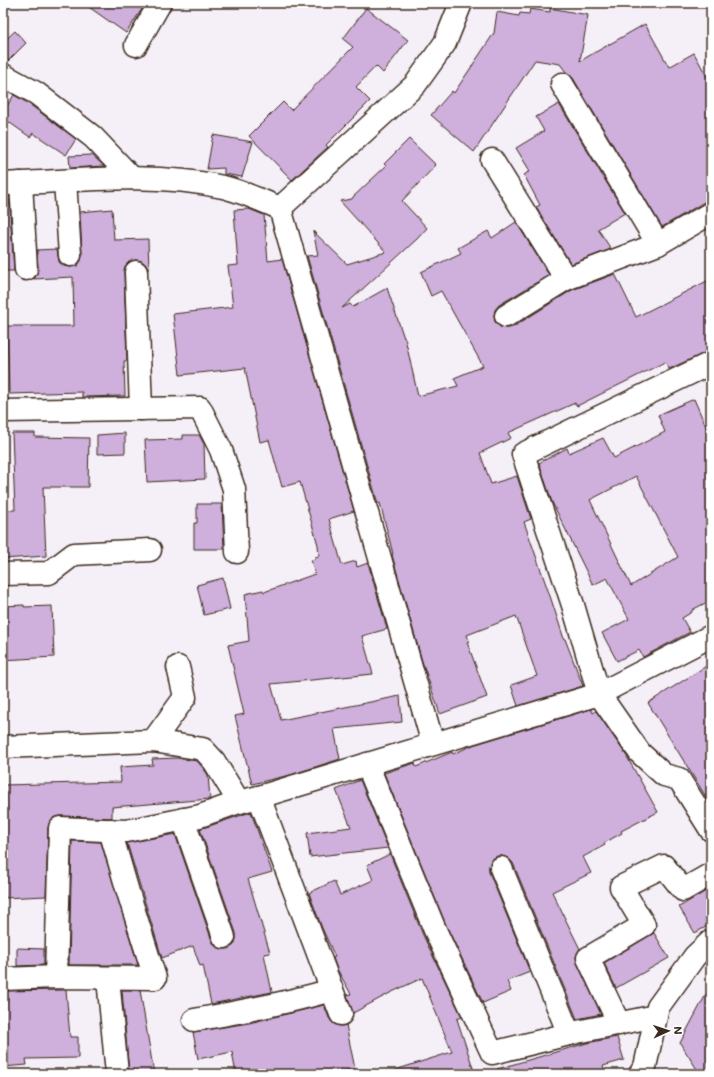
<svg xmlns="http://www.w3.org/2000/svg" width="714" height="1077" font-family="Mali,sans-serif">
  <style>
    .building { fill: #cfafdb; stroke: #3b2a1e; fill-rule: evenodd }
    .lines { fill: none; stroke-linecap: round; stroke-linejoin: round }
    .minor-casing { stroke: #3b2a1e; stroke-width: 25 }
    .minor { stroke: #fff; stroke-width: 22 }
  </style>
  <rect width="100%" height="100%" fill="#f5eff8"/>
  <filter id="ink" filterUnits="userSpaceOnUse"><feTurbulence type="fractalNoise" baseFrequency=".025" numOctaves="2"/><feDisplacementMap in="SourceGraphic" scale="8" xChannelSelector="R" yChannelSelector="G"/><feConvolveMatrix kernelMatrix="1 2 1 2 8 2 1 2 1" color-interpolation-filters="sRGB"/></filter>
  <g filter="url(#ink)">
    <g class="building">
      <path d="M83 3H146L126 33Z"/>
      <path d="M366 8 408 40 383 73 376 66 356 87 370 101 326 145 328 147 292 180 249 136 283 102 291 110 353 47 343 39Z"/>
      <path d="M550 8 588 15 580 61 645 24 669 67 694 53 711 84V198L662 227 573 78 566 72 560 64 535 60 474 152 431 115 452 91 454 93 494 33 497 12 519 16 520 13 529 14 530 9 550 12Z"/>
      <path d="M15 31 26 43 6 63H3V42Z"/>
      <path d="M14 95 29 104 76 139 66 155 33 133 30 137 3 118V112Z"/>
      <path d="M559 104 625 213 598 229 611 249 571 264 536 207 540 205 524 175 530 171 516 148 544 131 536 117Z"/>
      <path d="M213 135 253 142 242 177 224 174V168L207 169Z"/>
      <path d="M409 139 436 165 402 201 427 228 417 239 342 308 350 304 353 307 387 288 404 338H405L418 396 458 386 454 378 483 366 441 291 431 296 421 272 461 253 458 248 488 231 492 238 516 222 549 275 499 305 495 310 494 316 495 322 500 327 506 328 513 327 572 290 615 274 636 317 711 279V350L669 369 665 362 577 406 575 403 508 433 511 438 480 453 491 484 517 476 531 519 524 522 551 599 564 639H565L583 686 518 706 511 685 537 676 516 616 467 635 469 641 467 642 487 697 440 714 422 661 392 555 393 554 380 503 378 504 307 256 318 255 313 231 347 264 386 252 340 201 352 199 353 197 386 166 384 164Z"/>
      <path d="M92 155 104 166 70 168 69 156Z"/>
      <path d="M3 196H9L14 271H3Z"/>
      <path d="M112 209 114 240 148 239 149 270 146 265 142 261 135 260 129 262 125 266 124 272 127 361H124L125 396 82 397V392L9 394 7 326H74L73 277 34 279 37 274 38 269 37 250 57 249 59 262 64 266 70 267 77 266 81 261 82 255 80 212Z"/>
      <path d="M249 209 264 215 268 261 282 259 354 511 329 519 342 565 356 561 357 567 368 563 387 629 362 636 373 674 271 684 281 720 400 696 402 722 334 729 340 759 290 775 252 784 235 716 244 714 228 645 249 641 245 594 263 590 264 592 315 574 311 560 316 559 315 557 319 556 318 545 300 482 282 487 269 440 260 442 245 368 180 375 173 314 233 307 228 266 238 265 234 210Z"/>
      <path d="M694 399 711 438V600L692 610V612L682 618 690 632 643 657 639 650 617 661 602 633 629 619 607 578 593 585 552 502 539 463 567 448 569 453 603 438 614 458 665 432 658 415ZM636 476 678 557 631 586 590 500Z"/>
      <path d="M12 433H35V437L89 438 88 487H43L46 556 3 559V510H15Z"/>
      <path d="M125 433V453L97 454V435Z"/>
      <path d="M183 435H199L204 444 205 479 147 482 145 440 183 439Z"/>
      <path d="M197 504H222L224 549H194V523H197Z"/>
      <path d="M223 578 230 609 204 615 197 585Z"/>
      <path d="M24 605V607L52 606 54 657 3 660V606Z"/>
      <path d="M711 663V805L648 703Z"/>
      <path d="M591 709 593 713 596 711 626 755 658 812 621 831 622 833 604 843 605 845 583 857 591 873 552 892 580 949 576 957 577 963 601 1014 577 1019 513 863 508 858 502 856H497L491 860 489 866V872L530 972 507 981 511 991 483 1003 446 925 384 773 415 763 416 767 452 752 453 754 473 745Z"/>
      <path d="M177 758 197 761 204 769 208 775 210 799 112 807V818L61 816 55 817 50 821 48 828 46 896 3 898V785L121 782 120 767 153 765 152 759Z"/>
      <path d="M360 780 388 848 310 857 307 833 351 827 336 790Z"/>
      <path d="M251 812 272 872 248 879 270 953 264 954 272 992 211 1004 203 965 200 966 193 946 162 958 127 843 175 834 212 941 216 947 222 949H228L234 945 236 939V933L200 829Z"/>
      <path d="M72 841 101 842 138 965H69Z"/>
      <path d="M390 854 423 935 462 1017 457 1019 475 1074H396L395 1070 452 1052 422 978 390 993 353 1013 347 995 351 994 337 969 333 958 335 957 322 928 309 893 334 881 340 895 373 880 367 865Z"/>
      <path d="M711 888V924L695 933 679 907Z"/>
      <path d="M654 933 669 958 616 988 604 963Z"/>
      <path d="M17 948 44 949V965L17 966Z"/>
      <path d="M711 985V1074H700L680 1043Z"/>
      <path d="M66 990 70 1037H78V1058L26 1059 27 1065 3 1067V991Z"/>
      <path d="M122 990H140L154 1074H129Z"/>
      <path d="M324 1005 329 1018 333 1023 339 1026 346 1025 355 1069 328 1074H236L232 1052 198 1059 193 1032 249 1023Z"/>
      <path d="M617 1037 624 1060 603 1066 606 1074H498L497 1069 587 1043Z"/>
    </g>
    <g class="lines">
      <g class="minor-casing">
        <g id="minor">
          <path d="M136 45 160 3"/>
          <path d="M3 75 36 93 93 137 132 178"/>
          <path d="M562 84 658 244"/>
          <path d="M492 160 566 279"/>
          <path d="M65 181 70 255"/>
          <path d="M21 183 26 269"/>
          <path d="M3 184C76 181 150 171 223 187 241 191 262 201 280 208"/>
          <path d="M280 208 433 744"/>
          <path d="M280 208 415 85 445 43 461 3"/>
          <path d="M136 272 141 409"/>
          <path d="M506 316 566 279 658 244 711 213"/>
          <path d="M711 363 523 454 573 605 599 694 640 753 664 775 679 779 711 830"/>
          <path d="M3 411 200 408 221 450 234 489 237 552"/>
          <path d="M3 574 49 573 74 554 150 550"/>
          <path d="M153 741 185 697 178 667"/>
          <path d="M3 747 153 741 203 749 214 761 239 802"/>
          <path d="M367 764 435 930 492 1053 577 1032 656 1016"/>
          <path d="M259 797 341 1014"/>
          <path d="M183 819 224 937"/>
          <path d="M501 868 569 1034"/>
          <path d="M56 977 60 828 126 831 200 816 239 802 259 797 599 694 711 636"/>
          <path d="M108 978 117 1074"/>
          <path d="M3 979 56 977 155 978 128 892 110 830"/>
          <path d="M194 1020C241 1012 286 1003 332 990"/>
          <path d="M619 1024 588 958 644 925 621 887 664 866 683 890 711 874"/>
          <path d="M640 1074 645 1067 658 1007 695 956 711 941"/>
        </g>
      </g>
      <use href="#minor" class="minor"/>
    </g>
  </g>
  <rect width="714" height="1077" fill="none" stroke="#fff" stroke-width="16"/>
  <rect x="8" y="8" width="698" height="1061" fill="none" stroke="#3b2a1e" stroke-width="1.5" filter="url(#ink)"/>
  <g transform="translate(668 1031) rotate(87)" stroke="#ffffff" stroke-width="3" paint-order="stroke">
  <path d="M0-3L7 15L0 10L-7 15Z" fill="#3b2a1e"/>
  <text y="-6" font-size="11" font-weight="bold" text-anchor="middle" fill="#3b2a1e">N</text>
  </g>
</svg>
